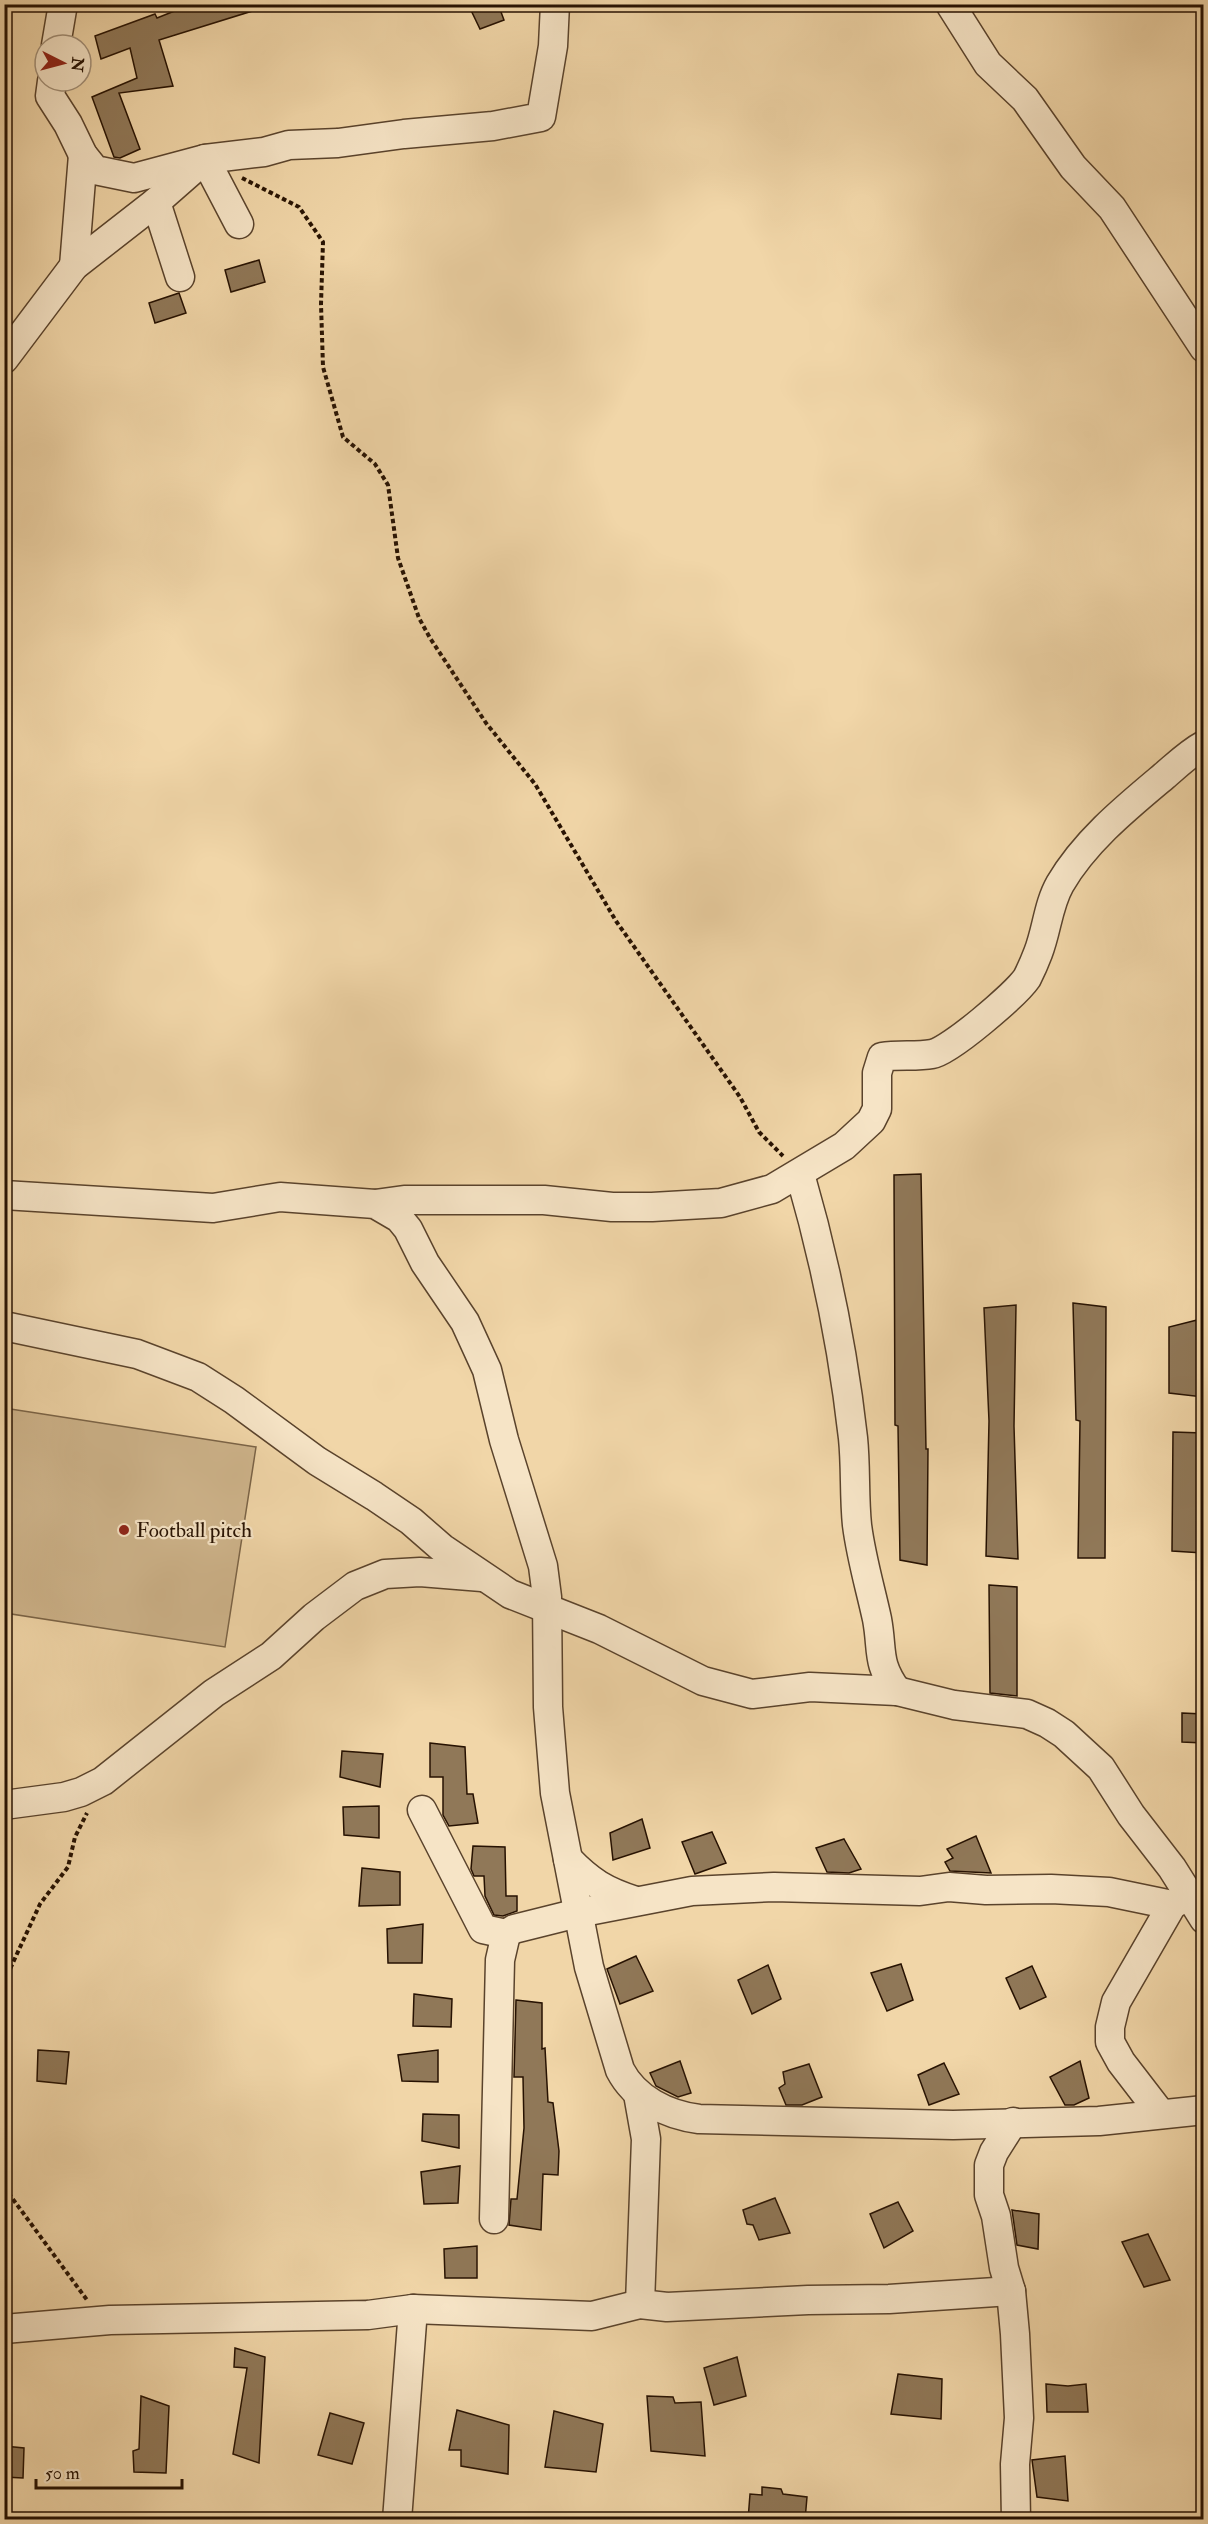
<svg xmlns="http://www.w3.org/2000/svg" width="1208" height="2524" font-family="'IM FELL Double Pica',serif">
  <style>
    .green { fill: #cfb58c; stroke: #7b6447; stroke-width: 1.5 }
    .building { fill: #907858; stroke: #271202; stroke-width: 1.5 }
    .lines { fill: none; stroke-linecap: round; stroke-linejoin: round }
    .minor-casing { stroke: #5a432c; stroke-width: 31 }
    .path { stroke: #271202; stroke-width: 4; stroke-dasharray: 4.5 3; stroke-linecap: butt }
    .minor { stroke: #f6e4c6; stroke-width: 28 }
    .poi-dot { fill: #8f2418; stroke: #f6e4c6; stroke-width: 2 }
    .labels { text-anchor: middle; dominant-baseline: central; stroke-width: 4.5; stroke-linejoin: round; paint-order: stroke }
    .poi-label { font-size: 21px; fill: #271202; stroke: #f6e4c6; text-anchor: start }
  </style>
  <rect width="100%" height="100%" fill="#f1d6a8"/>
  <filter id="stains"><feTurbulence type="fractalNoise" baseFrequency=".00333" numOctaves="4"/><feColorMatrix values="0 0 0 0 .2 0 0 0 0 .09 0 0 0 0 .02 0 0 0 .5 -.17"/></filter>
  <radialGradient id="worn" r=".72"><stop offset=".6" stop-color="#630" stop-opacity="0"/><stop offset="1" stop-color="#630" stop-opacity=".3"/></radialGradient>
  <path class="green" d="M4 1408 256 1447 225 1647 5 1613Z"/>
  <g class="building">
    <path d="M192 4H261L262 8 159 40 173 86 119 93 140 149 120 158 114 157 92 97 137 78 130 48 101 59 95 36 155 14 157 18Z"/>
    <path d="M468 4H498L504 20 480 29Z"/>
    <path d="M259 260 265 282 231 292 225 270Z"/>
    <path d="M179 293 186 313 155 323 149 303Z"/>
    <path d="M921 1174 926 1449H928L927 1565 900 1560 898 1426 895 1425 894 1175Z"/>
    <path d="M1073 1303 1106 1307 1105 1558H1078L1080 1421 1076 1420Z"/>
    <path d="M1016 1305 1014 1426 1018 1559 986 1556 989 1421 984 1308Z"/>
    <path d="M1201 1319 1203 1397 1169 1393V1327Z"/>
    <path d="M1173 1432 1203 1433V1553L1172 1551Z"/>
    <path d="M989 1585 1017 1587V1696L990 1693Z"/>
    <path d="M1182 1713 1203 1714V1743L1182 1742Z"/>
    <path d="M430 1743 465 1747 467 1794H473L478 1823 449 1826 443 1815V1777H430Z"/>
    <path d="M342 1751 383 1754 380 1787 340 1777Z"/>
    <path d="M379 1806V1838L344 1835 343 1807Z"/>
    <path d="M642 1819 650 1848 613 1860 610 1833Z"/>
    <path d="M712 1832 726 1863 695 1874 682 1842Z"/>
    <path d="M976 1836 991 1873 950 1871 945 1862 953 1858 947 1849Z"/>
    <path d="M844 1839 861 1869 849 1873 827 1872 816 1848Z"/>
    <path d="M473 1846 505 1847 506 1896H517V1911L503 1916 494 1915 485 1896 484 1876H474L471 1869Z"/>
    <path d="M362 1868 400 1872V1905L359 1906Z"/>
    <path d="M423 1924 422 1963H388L387 1929Z"/>
    <path d="M636 1956 653 1991 620 2004 607 1969Z"/>
    <path d="M901 1964 913 2000 887 2011 871 1973Z"/>
    <path d="M768 1965 781 1999 752 2014 738 1980Z"/>
    <path d="M1032 1966 1046 1997 1020 2009 1006 1978Z"/>
    <path d="M414 1994 452 1999 451 2027 413 2026Z"/>
    <path d="M516 2000 542 2003V2049L545 2048 548 2102 553 2103 559 2151 558 2175 543 2174 541 2230 509 2225 511 2199H517L524 2128 523 2077H514Z"/>
    <path d="M38 2050 69 2052 66 2084 37 2081Z"/>
    <path d="M438 2050V2082L402 2081 398 2055Z"/>
    <path d="M680 2061 691 2093 678 2097 656 2086 650 2073Z"/>
    <path d="M1080 2061 1089 2098 1074 2105H1065L1050 2077Z"/>
    <path d="M944 2063 959 2094 929 2105 918 2075Z"/>
    <path d="M809 2064 822 2097 802 2105H786L779 2088 785 2084 783 2072Z"/>
    <path d="M423 2114 459 2115V2148L422 2141Z"/>
    <path d="M460 2166 458 2203 424 2204 421 2172Z"/>
    <path d="M775 2198 790 2233 759 2240 753 2225 747 2224 743 2210Z"/>
    <path d="M898 2202 913 2231 884 2248 870 2214Z"/>
    <path d="M1012 2210 1039 2214 1038 2249 1017 2245Z"/>
    <path d="M1148 2234 1170 2280 1144 2287 1122 2242Z"/>
    <path d="M477 2246V2278H445L444 2249Z"/>
    <path d="M235 2348 265 2357 259 2463 233 2454 247 2368 234 2367Z"/>
    <path d="M737 2357 746 2396 714 2405 704 2368Z"/>
    <path d="M898 2374 942 2379 941 2419 891 2414Z"/>
    <path d="M1046 2384 1068 2386 1086 2384 1088 2412H1047Z"/>
    <path d="M141 2396 169 2406 166 2473 134 2472 133 2451 139 2449Z"/>
    <path d="M647 2396 673 2397 675 2403 701 2402 705 2456 651 2451Z"/>
    <path d="M457 2410 509 2425 508 2474 461 2466V2450H449Z"/>
    <path d="M554 2411 603 2424 596 2472 545 2467Z"/>
    <path d="M330 2413 364 2423 352 2464 318 2455Z"/>
    <path d="M4 2446 24 2448 23 2478 4 2477Z"/>
    <path d="M1065 2456 1068 2501 1037 2497 1032 2460Z"/>
    <path d="M762 2487 781 2489 783 2494 807 2497 805 2520H748L750 2494 762 2495Z"/>
  </g>
  <g class="lines">
    <g class="minor-casing">
      <g id="minor">
        <path d="M950 4 988 64 1025 99 1073 167 1112 208 1204 348"/>
        <path d="M56 45 63 4"/>
        <path d="M52 81 50 96 68 124 83 155 95 170 134 178 205 159 239 224"/>
        <path d="M156 202 180 277"/>
        <path d="M74 266 83 155"/>
        <path d="M4 359 74 266 156 202 205 159 264 152 289 145 338 143 404 134 493 126 541 117 553 46 555 4"/>
        <path d="M800 1174C825 1260 843 1349 853 1438 856 1467 854 1496 857 1525 861 1557 870 1587 877 1619 883 1651 876 1662 897 1691"/>
        <path d="M4 1195 213 1208 280 1197 375 1204 399 1218 408 1229 425 1263 465 1322 487 1370 504 1440 543 1566 547 1597 548 1707 555 1793 589 1967 620 2070C635 2099 667 2115 699 2119L953 2125 1099 2121 1204 2110"/>
        <path d="M375 1204 404 1200H544L612 1207H652L721 1203 772 1189 844 1146 871 1121 877 1109V1073L882 1057C898 1054 916 1057 932 1054 950 1051 1016 994 1027 978 1031 970 1035 961 1038 953 1047 930 1048 905 1060 884 1085 841 1127 807 1164 776 1177 765 1189 753 1204 745"/>
        <path d="M4 1326 137 1354 198 1377 234 1400 317 1461 374 1496 411 1521 442 1548 510 1594 599 1629 703 1681 752 1694 810 1687 897 1691 954 1705 1027 1714 1047 1723 1064 1734 1101 1768 1131 1815 1172 1868 1189 1895 1204 1894"/>
        <path d="M4 1805 64 1797 81 1792 103 1781 214 1693 271 1656 314 1617 355 1586 385 1574 420 1572 482 1577"/>
        <path d="M422 1810 483 1929 506 1934"/>
        <path d="M568 1859C590 1882 605 1891 636 1901"/>
        <path d="M638 2094 646 2139 640 2304"/>
        <path d="M1161 2114 1121 2062 1110 2042V2027L1116 2002 1172 1905"/>
        <path d="M1013 2122 994 2152 989 2165V2195L996 2216 1004 2268 1011 2291 1015 2334 1019 2418 1015 2464 1016 2520"/>
        <path d="M494 2219 500 1960 506 1934 514 1929 578 1913 692 1891 774 1887 920 1891 949 1887 986 1890 1051 1889 1109 1892 1172 1905 1189 1895 1204 1919"/>
        <path d="M4 2329 110 2320 368 2315 413 2309 592 2316 640 2304 667 2307 808 2300 889 2299 1011 2291"/>
        <path d="M397 2520 413 2309"/>
      </g>
    </g>
    <g class="path">
      <path d="M242 178 299 207 323 242 321 304 323 367 343 437 375 464 388 485 398 558 419 618 430 638 486 723 535 784 616 921 740 1097 759 1132 783 1156"/>
      <path d="M4 1982 40 1904 68 1867 75 1837 87 1813"/>
      <path d="M4 2187 87 2300"/>
    </g>
    <use href="#minor" class="minor"/>
  </g>
  <circle class="poi-dot" cx="124" cy="1530" r="6"/>
  <g class="labels">
    <g class="poi-label">
      <text x="136" y="1530">Football pitch</text>
    </g>
  </g>
  <rect width="1208" height="2524" fill="none" stroke="#f1d6a8" stroke-width="24"/>
  <rect x="6" y="6" width="1196" height="2512" fill="none" stroke="#271202" stroke-width="3"/>
  <rect x="12" y="12" width="1184" height="2500" fill="none" stroke="#271202" stroke-width="1.5"/>
  <g transform="translate(63 63) rotate(96)"><circle r="28" fill="#f6e4c6" stroke="#a39078" stroke-width="1.5"/>
  <path d="M0-4.5L10 22L0 15L-10 22Z" fill="#8f2418"/>
  <text y="-9" font-size="16" font-weight="bold" text-anchor="middle" fill="#271202">N</text>
  </g>
  <path d="M36 2479v9h146v-9" fill="none" stroke="#271202" stroke-width="3"/>
  <text x="45" y="2479" font-size="18" fill="#271202" stroke="#f6e4c6" stroke-width="4.5" paint-order="stroke">50 m</text>
  <rect width="100%" height="100%" filter="url(#stains)"/>
  <rect width="100%" height="100%" fill="url(#worn)"/>
</svg>
